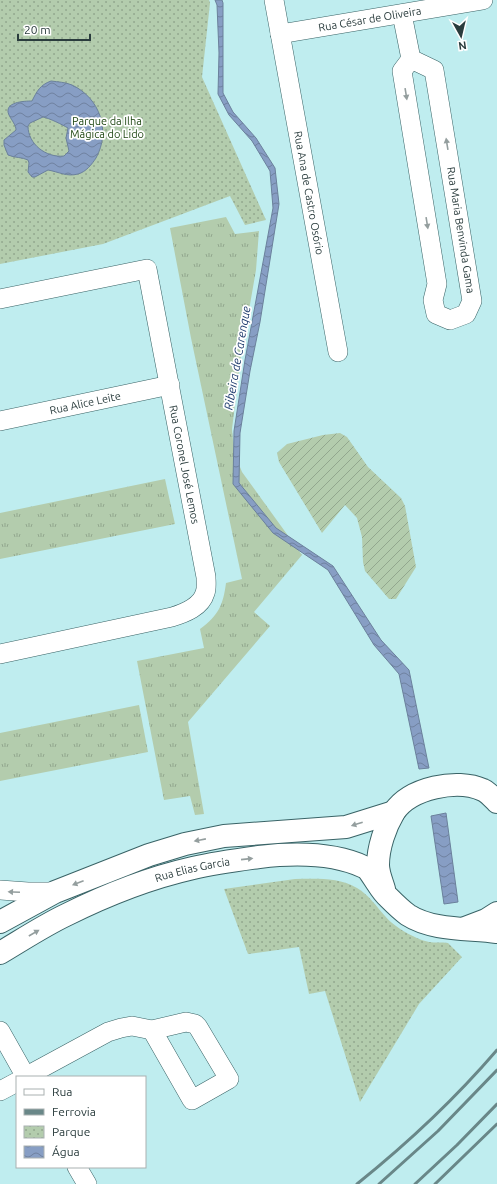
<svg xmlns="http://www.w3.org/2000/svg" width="497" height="1184" font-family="Ubuntu,sans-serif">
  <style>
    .grass { fill: url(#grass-tufts) }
    .park { fill: url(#park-dots) }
    .garden { fill: url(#garden-furrows) }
    .water { fill: url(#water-waves); stroke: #6b819c; fill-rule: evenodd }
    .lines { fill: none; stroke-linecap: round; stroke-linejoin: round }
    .minor-casing { stroke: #396366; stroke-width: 20 }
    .tertiary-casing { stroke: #396366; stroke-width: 24 }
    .minor { stroke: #fff; stroke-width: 19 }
    .tertiary { stroke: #fff; stroke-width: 22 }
    .rail { stroke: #698788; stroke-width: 3 }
    .oneway { fill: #949e9e }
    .labels { text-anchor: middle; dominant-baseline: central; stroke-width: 3.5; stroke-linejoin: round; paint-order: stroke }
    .street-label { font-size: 11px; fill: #2a3c3d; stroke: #fff }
    .park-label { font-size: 11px; fill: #204814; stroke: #fff }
    .water-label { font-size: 12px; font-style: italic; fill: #223f70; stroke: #fff }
  </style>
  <defs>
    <pattern id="grass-tufts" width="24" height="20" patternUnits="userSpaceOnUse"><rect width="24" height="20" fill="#b3ccad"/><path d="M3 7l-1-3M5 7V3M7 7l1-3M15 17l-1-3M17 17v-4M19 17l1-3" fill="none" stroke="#92a78e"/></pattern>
    <pattern id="park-dots" width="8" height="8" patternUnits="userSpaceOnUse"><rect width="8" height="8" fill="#b3ccad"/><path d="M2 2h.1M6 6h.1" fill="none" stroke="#92a78e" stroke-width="1.8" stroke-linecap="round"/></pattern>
    <pattern id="garden-furrows" width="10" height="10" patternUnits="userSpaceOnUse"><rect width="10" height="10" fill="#b3ccad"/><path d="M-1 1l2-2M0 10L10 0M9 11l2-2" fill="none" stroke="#92a78e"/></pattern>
    <pattern id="water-waves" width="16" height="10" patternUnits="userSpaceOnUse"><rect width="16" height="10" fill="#879ec4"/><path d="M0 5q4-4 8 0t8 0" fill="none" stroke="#6f82a0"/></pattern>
  </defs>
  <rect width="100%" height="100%" fill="#bfedef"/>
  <g class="grass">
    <path d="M226 217 235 234 259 231 256 270 241 356 232 429 234 452 242 472 302 555 254 612 270 626 188 722 204 814 195 815 190 796 164 800 137 661 204 648 200 629C219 615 223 605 226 583L242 579 191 338 170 228Z"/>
    <path d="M165 479 175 524 0 559V513Z"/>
    <path d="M139 705 148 752 0 781V733Z"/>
  </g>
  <g class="park">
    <path d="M0 0H209L210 3 202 77 266 220 245 225 230 196 103 244 0 264Z"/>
    <path d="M295 879C316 879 338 877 357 888 369 895 376 906 385 916 394 927 415 939 429 942 435 943 442 942 448 943L462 957 419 1004 360 1102 325 991 309 994 299 947 248 954 224 889Z"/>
  </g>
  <path class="garden" d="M340 433 347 437 368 467 401 498 405 506 416 567 396 599H389L365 571 363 562 362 537 357 518 345 505 322 533 279 462 277 453 287 444 323 435Z"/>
  <g class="water">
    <path d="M215 0H222L223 3V93L233 112 256 138 275 168 279 204 260 322 250 371 240 433 239 483 276 528 333 566 381 640 409 670 429 768 419 769 399 674 374 645 328 570 273 533 233 484 234 431 245 360 273 208 270 171 252 141 229 115 218 94 219 53 217 5Z"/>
    <path d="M51 81C58 82 65 82 72 85 100 98 111 131 96 158 92 164 86 172 78 174 67 177 59 172 48 170L35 177H32L28 172 29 163 28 160C22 157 15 158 8 155L4 145V140L16 130C16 125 12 121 9 115 3 102 24 101 32 101 37 91 40 85 51 81ZM43 117C49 118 63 125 68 128L66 138 69 151 64 156C46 158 28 144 28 126L30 123Z"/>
    <path d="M446 813 458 902 444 904 431 816Z"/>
  </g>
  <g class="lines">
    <g class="minor-casing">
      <g id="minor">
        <path id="s1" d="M274 0 338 352"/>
        <path d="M402 14 411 59 402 71 437 284 433 300 436 314 450 320 466 314 472 301 471 295 434 70 411 59"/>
        <path id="s2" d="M280 34 483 0"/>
        <path id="s3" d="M0 299 147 269 206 577C206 582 207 588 205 593 201 607 185 613 172 617L0 654"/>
        <path id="s4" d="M0 421 170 385"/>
        <path d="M0 890 28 892H55"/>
        <path d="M0 1031 26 1077"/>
        <path d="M25 1077 108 1032 121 1028 132 1026 152 1030 186 1022 195 1024 198 1027 229 1079 192 1100 152 1030"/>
        <path d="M0 1091 17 1082"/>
        <path d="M77 1167 87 1184"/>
      </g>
    </g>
    <g class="tertiary-casing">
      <g id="tertiary">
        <path d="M384 889C382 882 378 873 378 865 378 848 385 827 394 812 410 788 457 778 483 790 488 792 493 798 497 802"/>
        <path d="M0 922 55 892 149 855 185 844 224 836 346 827 394 812"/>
        <path d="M465 928 486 920 497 913"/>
        <path id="s5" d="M0 953C22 940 43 926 66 915 106 895 149 878 193 868 215 863 237 860 259 857 293 853 332 852 364 867 371 870 380 891 388 897 394 903 401 910 408 915 433 931 469 928 497 932"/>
      </g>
    </g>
    <use href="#minor" class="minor"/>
    <use href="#tertiary" class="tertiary"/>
    <g class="rail">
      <path d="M357 1184C408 1143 455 1099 497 1050"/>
      <path d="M379 1184 438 1131 497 1070"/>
      <path d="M415 1184 457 1145 497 1104"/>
      <path d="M435 1184 497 1124"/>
    </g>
  </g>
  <defs><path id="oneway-solid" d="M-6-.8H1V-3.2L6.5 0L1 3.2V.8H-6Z"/></defs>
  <g class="oneway">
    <use href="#oneway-solid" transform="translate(406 94) rotate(81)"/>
    <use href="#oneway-solid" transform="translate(447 144) rotate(-99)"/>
    <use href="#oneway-solid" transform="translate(427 223) rotate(81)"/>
    <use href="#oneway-solid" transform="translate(357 824) rotate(162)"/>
    <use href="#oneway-solid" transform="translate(200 840) rotate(169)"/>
    <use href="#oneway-solid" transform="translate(247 859) rotate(-6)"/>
    <use href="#oneway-solid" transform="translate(78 883) rotate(159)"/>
    <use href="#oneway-solid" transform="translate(14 892) rotate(-177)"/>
    <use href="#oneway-solid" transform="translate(34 933) rotate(-30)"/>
  </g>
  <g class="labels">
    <g class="street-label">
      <text stroke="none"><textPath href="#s2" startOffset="91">Rua César de Oliveira</textPath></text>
      <text stroke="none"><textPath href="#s1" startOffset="196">Rua Ana de Castro Osório</textPath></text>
      <text transform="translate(461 230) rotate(81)">Rua Maria Benvinda Gama</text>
      <text stroke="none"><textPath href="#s4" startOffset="87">Rua Alice Leite</textPath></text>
      <text stroke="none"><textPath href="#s3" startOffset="349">Rua Coronel José Lemos</textPath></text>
      <text stroke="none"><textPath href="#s5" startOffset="211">Rua Elias Garcia</textPath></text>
    </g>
    <g class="park-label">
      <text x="107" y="121">Parque da Ilha<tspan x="107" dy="13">Mágica do Lido</tspan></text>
    </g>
    <g class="water-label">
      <text transform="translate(237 358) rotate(-80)">Ribeira de Carenque</text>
    </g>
  </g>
  <rect x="16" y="1076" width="130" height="92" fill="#ffffff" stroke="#aab1b1"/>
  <rect x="24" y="1089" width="20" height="6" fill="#ffffff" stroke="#aab1b1"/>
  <text x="52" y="1096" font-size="12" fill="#2a3c3d">Rua</text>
  <rect x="24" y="1109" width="20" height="6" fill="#698788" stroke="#aab1b1"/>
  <text x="52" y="1116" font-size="12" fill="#2a3c3d">Ferrovia</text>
  <rect x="24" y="1126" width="20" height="12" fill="url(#park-dots)" stroke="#aab1b1"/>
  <text x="52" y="1136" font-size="12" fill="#2a3c3d">Parque</text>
  <rect x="24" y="1146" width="20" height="12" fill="url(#water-waves)" stroke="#aab1b1"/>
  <text x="52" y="1156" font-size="12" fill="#2a3c3d">Água</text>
  <g transform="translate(461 36) rotate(172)" stroke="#ffffff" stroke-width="3" paint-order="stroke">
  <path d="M0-3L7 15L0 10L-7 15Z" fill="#2a3c3d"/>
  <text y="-6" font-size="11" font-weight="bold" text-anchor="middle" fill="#2a3c3d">N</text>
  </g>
  <path d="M18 34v6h72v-6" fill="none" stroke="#2a3c3d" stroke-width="2"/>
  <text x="24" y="34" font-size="12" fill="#2a3c3d" stroke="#ffffff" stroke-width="3" paint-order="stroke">20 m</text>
</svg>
